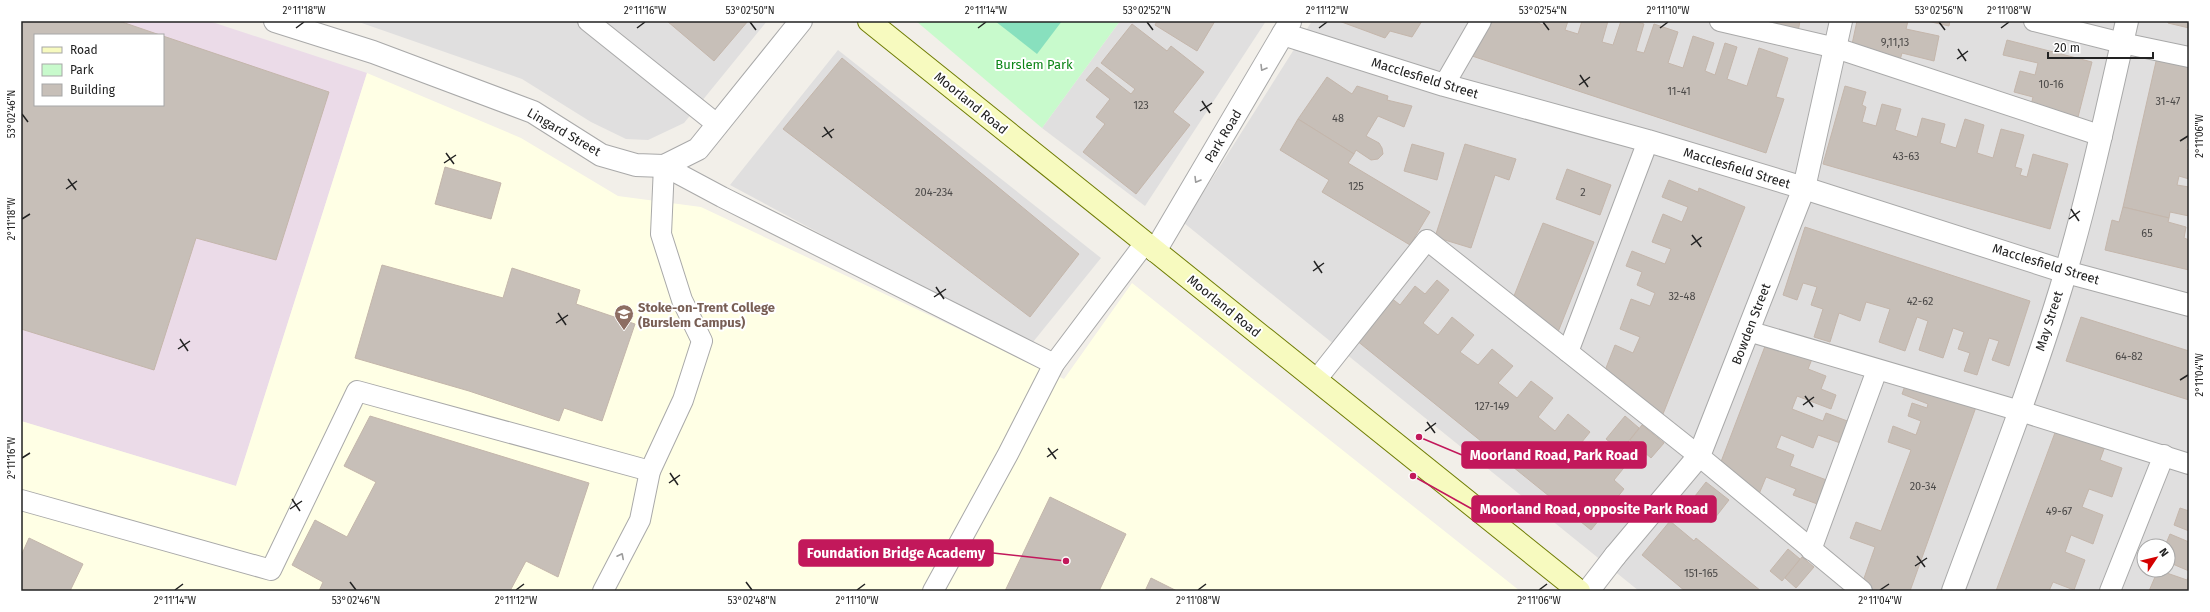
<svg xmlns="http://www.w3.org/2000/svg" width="2210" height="612" font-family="'Fira Sans',sans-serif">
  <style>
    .residential { fill: #e0dfdf; fill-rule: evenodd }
    .industrial { fill: #ebdbe8; fill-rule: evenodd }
    .education { fill: #ffffe5 }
    .park { fill: #c8facc }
    .pitch { fill: #88e0be }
    .building { fill: #c7bfb8; stroke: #c4b6ab }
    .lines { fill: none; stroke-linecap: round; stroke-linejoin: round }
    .service-casing { stroke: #a9a9a9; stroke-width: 22 }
    .pedestrian-casing { stroke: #a9a9a9; stroke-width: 24 }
    .minor-casing { stroke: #a9a9a9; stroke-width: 24 }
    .secondary-casing { stroke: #707d05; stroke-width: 24 }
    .service { stroke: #fff; stroke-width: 20 }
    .pedestrian { stroke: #fff; stroke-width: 22 }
    .minor { stroke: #fff; stroke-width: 22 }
    .secondary { stroke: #f7fabf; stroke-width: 22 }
    .oneway { stroke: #9c9c9c }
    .ticks { fill: none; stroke: #222; stroke-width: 1.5 }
    .labels { text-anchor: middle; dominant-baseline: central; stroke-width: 4; stroke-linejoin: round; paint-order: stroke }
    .number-label { font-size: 11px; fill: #4b4948 }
    .park-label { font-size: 13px; fill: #0c8416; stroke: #fff }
    .street-label { font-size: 13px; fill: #222; stroke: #fff }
    .education-label { font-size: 13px; font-weight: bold; fill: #785e54; stroke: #fff; text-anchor: start }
    .leader { fill: none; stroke: #c2185b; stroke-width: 1.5 }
    .callout-dot { fill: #c2185b; stroke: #fff; stroke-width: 1.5 }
    .callout { fill: #c2185b; stroke: #c2185b; stroke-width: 1.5 }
    .callout-label { font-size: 14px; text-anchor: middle; font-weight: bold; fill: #fff }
    .neatline { fill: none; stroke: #222; stroke-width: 1.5 }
    .ticks-label { font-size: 10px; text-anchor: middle; fill: #222 }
  </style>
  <rect width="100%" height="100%" fill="#f2efe9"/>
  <g class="residential">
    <path d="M356 21H767L684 123 648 140 626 139 591 122 522 79Z"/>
    <path d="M1120 21H1266L1145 206 1042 128Z"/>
    <path d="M1312 21H2189V591H1639L1184 223ZM2144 546H2168V570H2144Z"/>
    <path d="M838 50 1101 258 1033 342 884 268 730 185Z"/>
  </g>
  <path class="industrial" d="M21 21H209L367 73 236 486 21 421ZM35 35H163V105H35Z"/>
  <path class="education" d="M367 73 521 138 618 196 701 207 1064 379 1132 283 1520 591H21V421L236 486Z"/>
  <path class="park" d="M916 21H1120L1042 128Z"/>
  <path class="pitch" d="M995 21H1062L1037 54Z"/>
  <g class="building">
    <path d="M21 21H119L160 35H35V105H163V36L329 92 276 260 196 238 154 370 21 329Z"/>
    <path d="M667 21H748L714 61Z"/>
    <path d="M1157 21H1215L1197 51 1155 25Z"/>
    <path d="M1339 21H1422L1412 37 1390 31 1385 38Z"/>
    <path d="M1486 21H1533L1543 25 1544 21H1568L1565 30 1578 34 1582 21H1608L1602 42 1613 45 1621 21H1634L1644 24 1636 51 1644 53 1654 24 1678 32 1668 63 1683 68 1693 36 1714 43 1705 71 1715 75 1725 43 1737 47 1727 79 1747 86 1759 48 1788 58 1776 97 1784 99 1766 153 1466 54Z"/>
    <path d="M1752 21H1800L1798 32Z"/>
    <path d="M1857 21H1908L1906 29 1939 36 1934 61 1902 53 1900 60 1851 49Z"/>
    <path d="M1927 21H1950L1949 26Z"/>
    <path d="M2168 21H2189V28L2168 23Z"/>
    <path d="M1132 24 1167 51 1171 46 1204 72 1173 112 1190 125 1136 194 1083 152 1105 124 1096 117 1110 99 1086 80 1097 67 1131 94 1135 89 1101 63Z"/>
    <path d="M2007 40 2092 62 2078 117 2031 105 2033 97 2014 92 2020 71 2035 75 2038 63 2003 55Z"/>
    <path d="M2157 57 2189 64V138L2186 149 2189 150V179L2179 176 2177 185 2189 187V216L2170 212 2169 218 2123 207Z"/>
    <path d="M842 58 1079 254 1030 317 783 129Z"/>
    <path d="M1327 77 1352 94 1357 86 1388 96 1387 100 1412 106 1404 127 1378 116 1366 136 1379 143 1382 148 1383 154 1378 159 1371 160 1356 150 1354 154 1298 119Z"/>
    <path d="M1845 86 1866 92 1862 105 1866 107 1862 122 1876 126 1882 104 1901 109 1895 130 1917 137 1922 118 1945 124 1940 143 1956 148 1965 119 1984 125 1977 153 1993 158 2001 129 2024 135 2015 167 2022 169 2020 175 2027 177 2033 154 2068 164 2050 229 1823 164Z"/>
    <path d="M1298 119 1354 154 1348 163 1430 212 1410 245 1322 192 1329 180 1280 150Z"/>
    <path d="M1412 144 1444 153 1437 180 1404 171Z"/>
    <path d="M1465 144 1516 159 1509 180 1495 175 1471 248 1435 237Z"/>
    <path d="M445 167 501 183 491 219 435 204Z"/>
    <path d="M1567 169 1611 185 1600 215 1556 199Z"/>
    <path d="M1669 180 1698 192 1699 188 1745 207 1663 414 1635 402 1622 390 1625 382 1604 373 1615 345 1633 353 1640 337 1620 329 1631 299 1650 306 1655 293 1637 285 1642 272 1626 266 1632 251 1665 264 1671 249 1652 242 1663 214 1682 222 1688 207 1662 197Z"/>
    <path d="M2123 207 2169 218 2168 222 2186 227 2184 238 2189 240V270L2105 250 2112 220 2119 222Z"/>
    <path d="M1543 223 1594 242 1556 337 1512 301Z"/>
    <path d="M1805 227 2030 301 2009 366 1992 360 1999 341 1989 338 1977 375 1964 371 1970 353 1958 349 1964 332 1953 328 1943 358 1919 350 1928 321 1917 317 1905 351 1879 342 1890 309 1866 302 1860 321 1839 313 1830 342 1814 337 1823 309 1811 305 1817 287 1803 283 1797 300 1783 295Z"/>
    <path d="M382 265 503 298 512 268 580 290 576 304 635 324 602 421 564 408 559 421 469 391 355 358Z"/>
    <path d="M1437 280 1449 290 1423 323 1438 335 1452 317 1474 335 1460 352 1478 365 1492 349 1513 366 1498 383 1517 398 1531 381 1553 398 1538 417 1555 431 1568 414 1590 432 1577 448 1592 461 1605 446 1627 464 1614 480 1624 489 1591 530 1356 340 1390 297 1400 305 1415 286 1425 294Z"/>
    <path d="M2081 317 2189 351V400L2066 361Z"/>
    <path d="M1767 341 1812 359 1808 369 1826 376 1821 389 1836 395 1831 409 1797 396 1792 409 1823 421 1826 413 1850 422 1843 444 1818 435 1813 448 1781 435 1776 448 1794 455 1790 466 1829 481 1820 505 1793 495 1796 489 1766 477 1757 499 1719 467Z"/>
    <path d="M1906 383 1976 407 1910 591H1871L1862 584 1875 547 1850 538 1856 522 1881 531 1911 450 1888 442 1893 426 1916 435 1921 421 1908 416 1912 403 1927 408 1928 404 1902 394Z"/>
    <path d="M370 416 589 483 558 577 526 561 510 591H319L323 582 292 565 315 520 347 537 376 482 344 466Z"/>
    <path d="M1625 416 1639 428 1621 451 1606 439Z"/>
    <path d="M1642 425 1664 443 1651 458 1630 440Z"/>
    <path d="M2056 430 2104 449 2100 460 2122 468 2112 497 2089 489 2082 507 2103 515 2093 544 2071 535 2065 552 2085 560 2074 590 2053 582 2049 591H1996Z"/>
    <path d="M1706 482 1729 500 1711 523 1688 505Z"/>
    <path d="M1050 497 1126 534 1099 591H1005Z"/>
    <path d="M2180 508 2189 511V531L2174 525Z"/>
    <path d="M1670 521 1694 541 1696 538 1761 591H1685L1642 555Z"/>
    <path d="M2170 534 2189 542V571L2168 562V546H2165Z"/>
    <path d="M29 538 83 564 70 591H21V556Z"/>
    <path d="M1788 549 1800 559 1782 581 1770 571Z"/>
    <path d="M1802 557 1814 567 1796 588 1785 578Z"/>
    <path d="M2158 570 2187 580 2189 576V591H2149Z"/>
    <path d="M1151 578 1177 591H1145Z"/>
  </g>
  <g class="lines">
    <g class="service-casing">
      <g id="service">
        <path d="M588 21 718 125"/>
        <path d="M1720 21 1836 48 2102 136"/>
        <path d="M2034 21 2122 43 2189 57"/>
        <path d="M1444 85 1481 21"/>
        <path d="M1748 331 2020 411 2189 464"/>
        <path d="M1568 352 1648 141"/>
        <path d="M1316 380 1427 240 1699 456 1862 591"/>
        <path d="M21 500 271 570 357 391 650 471"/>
        <path d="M1811 550 1877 370"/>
        <path d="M603 591 640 520 650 471 683 400 702 341 682 300 661 234 664 166 722 197 1054 364"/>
        <path d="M933 591 1008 454 1054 364 1145 243"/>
        <path d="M2110 591 2164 455"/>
      </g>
    </g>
    <g class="pedestrian-casing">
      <path id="pedestrian" d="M1588 591 1615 556"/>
    </g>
    <g class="minor-casing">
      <g id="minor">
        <path d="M275 21 373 52 533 112 601 155 636 165 664 166 698 149 801 21"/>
        <path d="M1283 34 1444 85 1648 141 1804 188 2066 272 2189 305"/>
        <path d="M1155 251 1290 22"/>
        <path d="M1615 556 1699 456 1804 188 1841 21"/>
        <path d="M1953 591C1992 485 2034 380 2066 271 2090 189 2108 105 2127 21"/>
      </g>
    </g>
    <g class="secondary-casing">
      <path id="secondary" d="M869 21 1579 591"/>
    </g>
    <use href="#service" class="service"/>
    <use href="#pedestrian" class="pedestrian"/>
    <use href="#minor" class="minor"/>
    <use href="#secondary" class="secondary"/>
  </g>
  <defs><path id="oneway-chevron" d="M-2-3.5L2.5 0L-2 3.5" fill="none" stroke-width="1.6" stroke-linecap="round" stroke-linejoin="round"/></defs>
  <g class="oneway">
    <use href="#oneway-chevron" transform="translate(1263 68) rotate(121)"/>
    <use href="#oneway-chevron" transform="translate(1197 180) rotate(121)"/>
    <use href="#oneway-chevron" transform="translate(621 556) rotate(-63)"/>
  </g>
  <path class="ticks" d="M750 22 756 30M1147 22 1153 30M1543 22 1549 30M1939 22 1945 30M296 28 304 22M637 28 645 22M978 28 986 22M1319 28 1327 22M1660 28 1668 22M2001 28 2009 22M1958 49 1966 61M1957 59 1968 51M1580 75 1588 87M1579 85 1590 77M1202 101 1210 113M1200 111 1212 103M22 114 28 122M824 127 832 138M822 137 834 129M2180 141 2188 136M446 153 454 164M444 163 456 155M68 179 76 190M66 189 77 181M2071 209 2079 221M22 219 30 214M2069 219 2080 211M1692 235 1701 247M1691 245 1702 237M1314 261 1322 273M1313 271 1324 263M936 287 944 299M934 297 946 289M558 313 566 325M556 323 568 315M180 339 188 351M178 349 190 341M2180 380 2188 375M1805 396 1813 407M1803 405 1814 397M1427 422 1435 433M1425 431 1436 423M1048 448 1056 459M1047 457 1058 449M22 458 30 453M670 473 678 485M669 483 680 475M292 499 300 511M290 509 302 501M1917 556 1925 567M1915 566 1927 558M350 582 356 590M746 582 752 590M175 590 183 584M516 590 524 584M857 590 865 584M1198 590 1206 584M1539 590 1547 584M1880 590 1889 584"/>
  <defs>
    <g id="university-pin" transform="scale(1)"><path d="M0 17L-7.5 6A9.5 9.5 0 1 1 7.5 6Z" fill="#8d6e63" stroke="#fff"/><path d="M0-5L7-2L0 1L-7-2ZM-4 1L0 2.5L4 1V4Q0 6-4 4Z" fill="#fff"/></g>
  </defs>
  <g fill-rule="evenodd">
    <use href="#university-pin" x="624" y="314"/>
  </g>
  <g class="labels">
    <g class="number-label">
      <text x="1895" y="42">9,11,13</text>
      <text x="2051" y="84">10-16</text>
      <text x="1679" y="91">11-41</text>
      <text x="2168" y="101">31-47</text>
      <text x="1141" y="105">123</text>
      <text x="1338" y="118">48</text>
      <text x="1906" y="156">43-63</text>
      <text x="1356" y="186">125</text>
      <text x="934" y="192">204-234</text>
      <text x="1583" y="192">2</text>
      <text x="2147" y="233">65</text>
      <text x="1682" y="296">32-48</text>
      <text x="1920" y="301">42-62</text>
      <text x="2129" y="356">64-82</text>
      <text x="1492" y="406">127-149</text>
      <text x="1923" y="486">20-34</text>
      <text x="2059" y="511">49-67</text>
      <text x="1701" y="573">151-165</text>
    </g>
    <g class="park-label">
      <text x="1034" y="64">Burslem Park</text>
    </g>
    <g class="street-label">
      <text transform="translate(1425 78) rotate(17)">Macclesfield Street</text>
      <text transform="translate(971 103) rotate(39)">Moorland Road</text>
      <text transform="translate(564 132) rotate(30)">Lingard Street</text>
      <text transform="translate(1223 136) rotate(-59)">Park Road</text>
      <text transform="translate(1737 168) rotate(17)">Macclesfield Street</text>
      <text transform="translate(2046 264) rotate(17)">Macclesfield Street</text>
      <text transform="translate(1224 306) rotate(39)">Moorland Road</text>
      <text transform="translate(2049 321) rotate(-72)">May Street</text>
      <text transform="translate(1751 324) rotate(-69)">Bowden Street</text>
    </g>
    <g class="education-label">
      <text x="638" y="307">Stoke-on-Trent College<tspan x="638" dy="15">(Burslem Campus)</tspan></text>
    </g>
  </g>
  <path class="leader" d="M1419 437L1462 455M1413 476L1472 509M1066 561L993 553"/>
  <g class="callout-dot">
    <circle cx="1419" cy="437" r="4"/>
    <circle cx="1413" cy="476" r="4"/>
    <circle cx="1066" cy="561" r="4"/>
  </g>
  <g class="callout">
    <rect x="1462" y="442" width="184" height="26" rx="4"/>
    <rect x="1472" y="496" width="244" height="26" rx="4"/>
    <rect x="799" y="540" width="194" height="26" rx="4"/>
  </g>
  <g class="callout-label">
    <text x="1554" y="460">Moorland Road, Park Road</text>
    <text x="1594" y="514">Moorland Road, opposite Park Road</text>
    <text x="896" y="558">Foundation Bridge Academy</text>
  </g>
  <rect width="2210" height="612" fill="none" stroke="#ffffff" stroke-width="44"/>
  <rect x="34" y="34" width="130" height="72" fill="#ffffff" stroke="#a7a7a7"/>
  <rect x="42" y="47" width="20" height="6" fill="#f7fabf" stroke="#a7a7a7"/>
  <text x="70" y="54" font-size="12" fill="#222222">Road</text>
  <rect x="42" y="64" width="20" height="12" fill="#c8facc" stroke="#a7a7a7"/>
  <text x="70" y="74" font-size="12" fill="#222222">Park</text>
  <rect x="42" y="84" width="20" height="12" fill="#c7bfb8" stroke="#a7a7a7"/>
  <text x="70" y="94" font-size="12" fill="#222222">Building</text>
  <g transform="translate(2156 558) rotate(55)"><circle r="19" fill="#ffffff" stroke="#a7a7a7"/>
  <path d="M0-3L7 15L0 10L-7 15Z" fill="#d40000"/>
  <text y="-6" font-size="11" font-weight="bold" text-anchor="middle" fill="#222222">N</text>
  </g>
  <path d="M2048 52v6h105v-6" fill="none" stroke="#222222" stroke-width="2"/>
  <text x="2054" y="52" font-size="12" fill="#222222" stroke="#ffffff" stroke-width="3" paint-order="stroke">20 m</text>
  <rect x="22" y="22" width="2166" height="568" class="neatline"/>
  <g class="ticks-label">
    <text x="304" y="14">2°11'18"W</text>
    <text x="645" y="14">2°11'16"W</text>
    <text x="750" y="14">53°02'50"N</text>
    <text x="986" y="14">2°11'14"W</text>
    <text x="1147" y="14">53°02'52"N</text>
    <text x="1327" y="14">2°11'12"W</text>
    <text x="1543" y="14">53°02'54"N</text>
    <text x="1668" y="14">2°11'10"W</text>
    <text x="1939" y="14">53°02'56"N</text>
    <text x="2009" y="14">2°11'08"W</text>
    <text transform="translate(11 114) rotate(-90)" y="4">53°02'46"N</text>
    <text transform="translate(2199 136) rotate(-90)" y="4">2°11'06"W</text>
    <text transform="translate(11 219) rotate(-90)" y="4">2°11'18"W</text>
    <text transform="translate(2199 375) rotate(-90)" y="4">2°11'04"W</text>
    <text transform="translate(11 458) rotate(-90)" y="4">2°11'16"W</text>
    <text x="175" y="604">2°11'14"W</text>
    <text x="356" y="604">53°02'46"N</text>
    <text x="516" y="604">2°11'12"W</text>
    <text x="752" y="604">53°02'48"N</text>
    <text x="857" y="604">2°11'10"W</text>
    <text x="1198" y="604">2°11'08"W</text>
    <text x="1539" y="604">2°11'06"W</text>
    <text x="1880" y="604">2°11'04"W</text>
  </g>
</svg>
